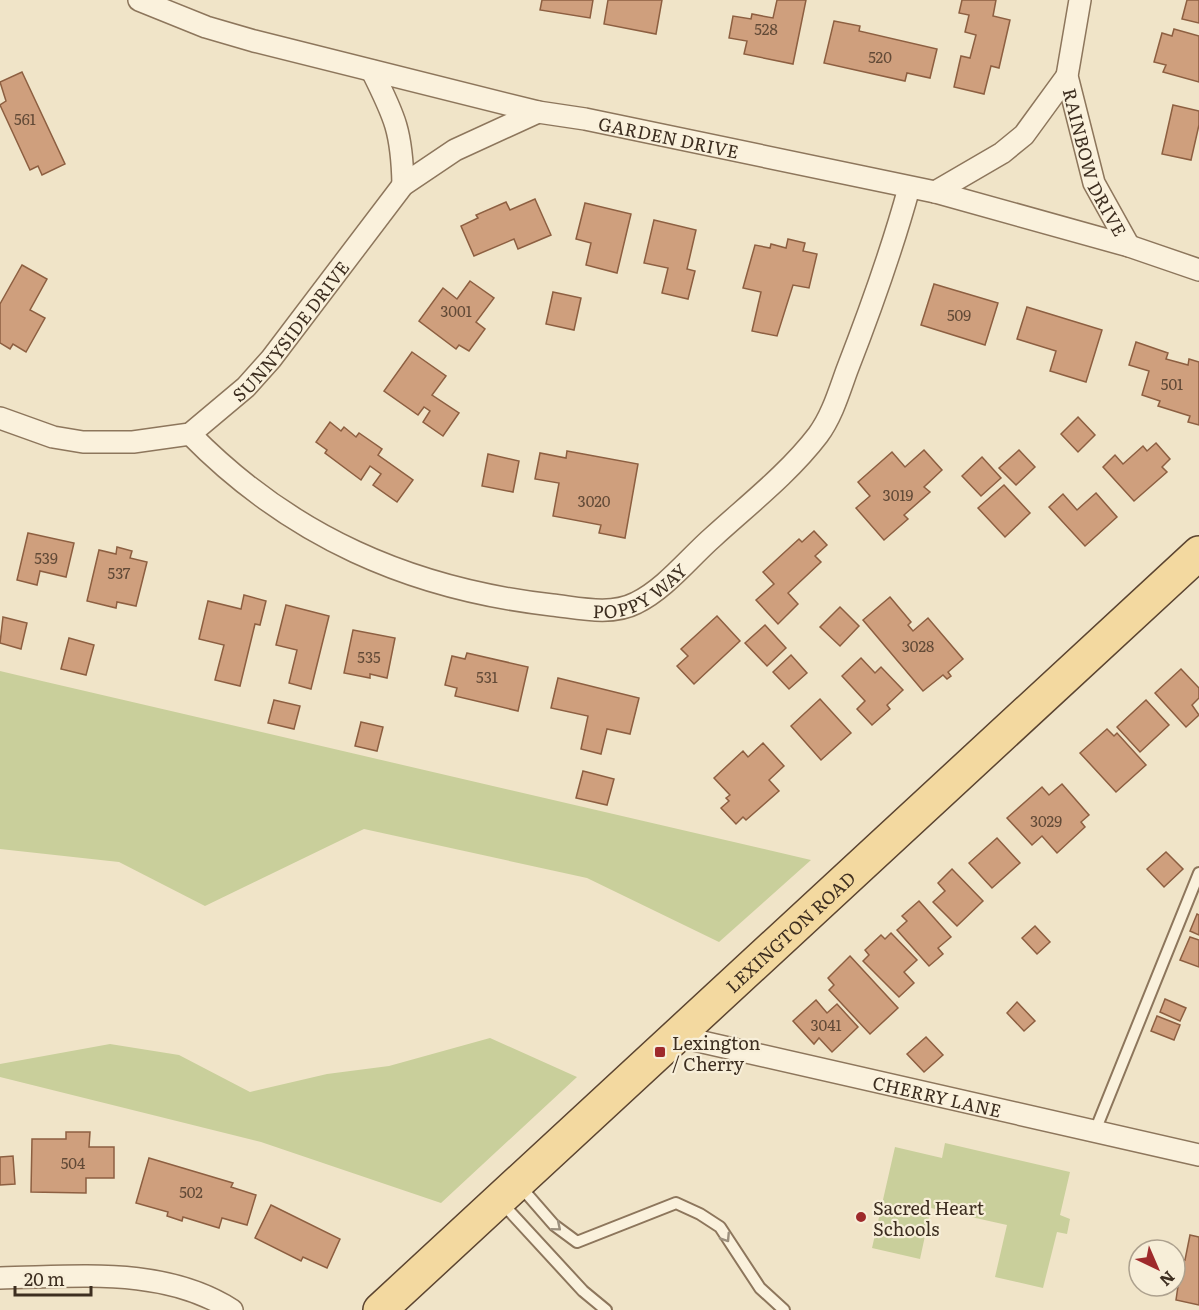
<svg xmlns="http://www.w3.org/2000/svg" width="1199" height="1310" font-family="Literata,serif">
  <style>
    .green { fill: #c9cf9b }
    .building { fill: #cf9f7d; stroke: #8d5f41; stroke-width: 1.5 }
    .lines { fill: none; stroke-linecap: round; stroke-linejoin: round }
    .lane-casing { stroke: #8d765c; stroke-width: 14 }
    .street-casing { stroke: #8d765c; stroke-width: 24 }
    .primary-casing { stroke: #5b4430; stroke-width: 36 }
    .lane { stroke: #faf1dc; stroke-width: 10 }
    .street { stroke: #faf1dc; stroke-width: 21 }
    .primary { stroke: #f3d9a0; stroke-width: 33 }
    .oneway { stroke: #9c907e }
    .poi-dot { fill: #9e2a2b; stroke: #f7eed8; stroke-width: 2 }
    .labels { text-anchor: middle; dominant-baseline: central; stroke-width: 4.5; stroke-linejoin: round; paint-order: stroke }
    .number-label { font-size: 15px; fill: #624a37 }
    .street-label { font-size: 18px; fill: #3d2e20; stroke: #f7eed8 }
    .poi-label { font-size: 18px; fill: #3d2e20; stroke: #f7eed8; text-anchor: start }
  </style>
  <rect width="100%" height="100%" fill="#f0e4c8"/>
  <g class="green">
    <path d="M0 671 42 681 811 860 719 942 587 878 364 829 205 906 119 862 0 849Z"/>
    <path d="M490 1038 577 1077 441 1203 261 1142 0 1077V1064L110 1044 179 1055 250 1092 327 1074 389 1066Z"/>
    <path d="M945 1143 1070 1172 1060 1215 1070 1219 1067 1234 1057 1232 1043 1288 995 1277 1007 1225 931 1208 920 1259 872 1248 895 1147 942 1158Z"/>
  </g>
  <g class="building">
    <path d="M542 0H593L590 18 540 10Z"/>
    <path d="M608 0H662L656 34 604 24Z"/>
    <path d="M777 0H806L793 64 744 54 747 41 729 38 733 16 751 19 752 14 773 18Z"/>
    <path d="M962 0H996L993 16 1010 20 999 68 991 66 984 94 954 87 961 56 970 58 976 35 965 32 969 15 959 13Z"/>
    <path d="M1187 0H1199V23L1182 19Z"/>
    <path d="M834 21 860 26 859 31 937 49 930 78 907 73 905 81 824 63Z"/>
    <path d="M1174 29 1199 36V82L1163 72 1166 65 1154 62 1162 33 1172 36Z"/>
    <path d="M22 72 65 164 42 175 38 166 30 170 0 105 6 101 0 82Z"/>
    <path d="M1173 105 1199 111V125L1191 160 1162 154Z"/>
    <path d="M535 199 551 235 518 249 514 239 474 256 461 226 478 218 476 215 506 202 510 210Z"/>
    <path d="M585 203 631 214 617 273 586 265 591 243 576 239Z"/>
    <path d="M654 220 696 230 687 269 695 271 688 299 662 293 668 268 644 263Z"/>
    <path d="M788 239 805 243 803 251 817 254 809 288 793 285 777 336 752 331 761 292 743 288 755 245 770 248 771 244 786 248Z"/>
    <path d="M22 265 47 279 30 310 45 318 26 352 13 344 10 349 0 343V304Z"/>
    <path d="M470 281 494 298 476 322 485 329 469 351 459 345 456 349 419 321 443 288 457 299Z"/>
    <path d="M934 284 998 303 985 345 921 325Z"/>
    <path d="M553 292 581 298 574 330 546 324Z"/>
    <path d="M1027 307 1102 330 1086 382 1050 371 1056 351 1017 339Z"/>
    <path d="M1136 342 1168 353 1166 359 1188 365 1189 359 1199 362V425L1188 422 1190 416 1158 406 1160 401 1142 395 1149 371 1129 365Z"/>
    <path d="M412 352 446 376 432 395 459 413 443 436 423 422 430 411 424 407 418 415 384 391Z"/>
    <path d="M1078 417 1095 435 1078 452 1061 434Z"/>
    <path d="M330 422 341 431 344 427 356 437 359 433 382 449 378 455 413 480 397 502 373 485 381 474 370 466 361 480 325 453 327 450 316 442Z"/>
    <path d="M1156 443 1170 459 1162 467 1167 472 1134 501 1103 467 1115 455 1123 464 1143 446 1147 451Z"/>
    <path d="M924 450 942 470 924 487 930 492 904 515 908 519 884 540 856 508 870 496 858 482 892 452 905 467Z"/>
    <path d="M1019 450 1035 467 1016 485 999 468Z"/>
    <path d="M567 451 638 464 625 538 599 533 601 525 553 516 559 483 535 479 540 453 566 458Z"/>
    <path d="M488 454 519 461 513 492 482 486Z"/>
    <path d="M982 457 1001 478 981 496 962 476Z"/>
    <path d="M1004 485 1030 513 1005 537 978 508Z"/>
    <path d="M1096 493 1117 517 1085 546 1049 507 1063 494 1077 510Z"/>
    <path d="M814 531 827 545 815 556 821 562 788 593 798 604 778 624 756 600 774 584 763 572 799 539 802 542Z"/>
    <path d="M28 533 74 543 66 577 40 571 37 585 17 580Z"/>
    <path d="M117 547 132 551 130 558 147 562 136 606 117 602 116 608 87 601 99 550 116 554Z"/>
    <path d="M244 595 266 601 260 625 255 624 240 686 215 680 224 645 199 639 208 601 241 609Z"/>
    <path d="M890 597 911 622 908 625 913 631 928 618 963 659 948 672 951 676 947 679 943 675 923 691 863 620Z"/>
    <path d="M286 605 329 616 311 689 289 683 297 650 276 645Z"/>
    <path d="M840 607 859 626 840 646 820 627Z"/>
    <path d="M717 616 740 641 694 684 677 666 688 656 681 649Z"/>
    <path d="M3 617 27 623 21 649 0 643Z"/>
    <path d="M765 625 786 648 767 666 745 643Z"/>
    <path d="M353 630 395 638 387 678 370 674V678L344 673Z"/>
    <path d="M69 638 94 645 86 675 61 669Z"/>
    <path d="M467 653 528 667 518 711 455 696 457 688 445 685 452 656 465 659Z"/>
    <path d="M791 655 807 673 789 689 773 672Z"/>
    <path d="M861 658 875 673 881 667 903 690 887 705 890 709 872 725 857 709 865 701 842 676Z"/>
    <path d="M1181 669 1199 688V698L1192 705 1199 715 1186 727 1155 693Z"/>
    <path d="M558 678 639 698 630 734 607 729 601 754 581 749 588 716 551 708Z"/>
    <path d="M820 699 851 733 821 760 791 726Z"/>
    <path d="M274 700 300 706 294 729 268 723Z"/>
    <path d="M1146 700 1169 725 1140 752 1117 727Z"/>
    <path d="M361 722 383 727 377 751 355 746Z"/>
    <path d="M1107 729 1114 736 1117 733 1146 765 1116 792 1080 753Z"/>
    <path d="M763 743 784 766 769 780 779 791 746 820 743 817 736 824 721 808 729 801 726 798 730 795 714 778 743 751 748 757Z"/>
    <path d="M583 771 614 779 607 805 576 798Z"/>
    <path d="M1062 784 1089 815 1081 822 1085 827 1057 853 1042 836 1032 845 1007 818 1042 787 1049 795Z"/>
    <path d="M997 838 1020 863 992 888 969 863Z"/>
    <path d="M1166 852 1183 869 1164 887 1147 869Z"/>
    <path d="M952 869 983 901 957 926 933 902 945 891 938 883Z"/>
    <path d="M919 901 951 937 938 948 943 954 929 966 897 930 907 921 902 916Z"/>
    <path d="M1197 914 1199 915V935L1190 931Z"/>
    <path d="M1035 926 1050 942 1037 954 1022 938Z"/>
    <path d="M891 933 917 960 904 972 914 983 899 997 863 961 869 955 865 950 881 935 885 939Z"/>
    <path d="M1190 937 1199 940V967L1180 960Z"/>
    <path d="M850 956 898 1008 870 1034 829 990 834 985 828 978Z"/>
    <path d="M1165 999 1186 1008 1180 1021 1160 1012Z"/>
    <path d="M816 1000 827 1013 837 1004 858 1027 832 1052 819 1038 814 1044 793 1021Z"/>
    <path d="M1017 1002 1035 1021 1024 1031 1007 1013Z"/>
    <path d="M1157 1016 1180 1025 1174 1040 1151 1031Z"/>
    <path d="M926 1037 943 1055 924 1072 907 1054Z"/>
    <path d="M66 1132H90L89 1147H114V1178H86V1193L31 1192 32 1139H66Z"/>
    <path d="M13 1156 15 1184 0 1185V1157Z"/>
    <path d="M149 1158 233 1183 231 1187 256 1195 247 1225 222 1218 219 1228 183 1217 182 1221 167 1216 168 1212 136 1203Z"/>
    <path d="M271 1205 340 1239 327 1268 303 1257 301 1261 255 1238Z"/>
    <path d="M1190 1235 1199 1237V1305L1176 1300 1182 1259 1185 1260Z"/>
  </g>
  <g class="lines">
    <g class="lane-casing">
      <g id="lane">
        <path d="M1095 1131 1199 873"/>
        <path d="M520 1186 554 1225 577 1242 676 1203 700 1214 720 1227 760 1288 784 1310"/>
        <path d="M502 1203 583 1291 606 1310"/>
      </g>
    </g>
    <g class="street-casing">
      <g id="street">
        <path id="s1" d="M139 0 206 27 254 41 538 112 585 119 935 192 1129 246 1199 270"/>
        <path id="s2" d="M1080 0 1067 76 1094 183 1129 246"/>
        <path d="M372 71C395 117 402 132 403 185"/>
        <path d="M935 192 1002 153 1024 135 1067 76"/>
        <path id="s3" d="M0 418 53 437 83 442H133L190 434 246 387 271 359 403 185 455 150 538 112"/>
        <path id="s4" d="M190 434C290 536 410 589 552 605 579 608 611 616 636 603 665 589 689 558 713 537 748 505 789 473 818 435 832 416 839 392 847 370 870 311 892 250 909 188"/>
        <path id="s5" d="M676 1036 1199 1155"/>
        <path d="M0 1278C78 1277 163 1266 232 1310"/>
      </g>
    </g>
    <g class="primary-casing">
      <g id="primary">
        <path id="s6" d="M380 1310 1199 553"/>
      </g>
    </g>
    <use href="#lane" class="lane"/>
    <use href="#street" class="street"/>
    <use href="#primary" class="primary"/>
  </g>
  <defs><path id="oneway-chevron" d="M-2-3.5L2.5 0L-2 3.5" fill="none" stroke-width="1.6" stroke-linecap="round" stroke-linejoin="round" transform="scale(1.5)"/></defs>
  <g class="oneway">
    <use href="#oneway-chevron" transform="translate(557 1227) rotate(40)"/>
    <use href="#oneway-chevron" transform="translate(726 1238) rotate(57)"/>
  </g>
  <g class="poi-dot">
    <rect x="654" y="1046" width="12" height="12" rx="3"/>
    <circle cx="861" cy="1217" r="6"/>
  </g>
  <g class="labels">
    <g class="number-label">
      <text x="766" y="28">528</text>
      <text x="880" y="56">520</text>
      <text x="25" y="118">561</text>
      <text x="456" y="310">3001</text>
      <text x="959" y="314">509</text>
      <text x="1172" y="383">501</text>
      <text x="898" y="494">3019</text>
      <text x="594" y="500">3020</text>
      <text x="46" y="557">539</text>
      <text x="119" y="572">537</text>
      <text x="918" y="645">3028</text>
      <text x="369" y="656">535</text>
      <text x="487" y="676">531</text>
      <text x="1046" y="820">3029</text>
      <text x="826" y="1024">3041</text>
      <text x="73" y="1162">504</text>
      <text x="191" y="1191">502</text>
    </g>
    <g class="street-label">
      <text stroke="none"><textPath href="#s1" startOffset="548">GARDEN DRIVE</textPath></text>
      <text stroke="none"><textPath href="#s2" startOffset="168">RAINBOW DRIVE</textPath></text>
      <text stroke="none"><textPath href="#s3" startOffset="339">SUNNYSIDE DRIVE</textPath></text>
      <text stroke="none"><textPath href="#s4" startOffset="502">POPPY WAY</textPath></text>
      <text stroke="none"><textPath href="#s6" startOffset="558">LEXINGTON ROAD</textPath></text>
      <text stroke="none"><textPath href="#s5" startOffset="268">CHERRY LANE</textPath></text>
    </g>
    <g class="poi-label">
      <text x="672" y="1042">Lexington<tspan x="672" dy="21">/ Cherry</tspan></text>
      <text x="873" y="1207">Sacred Heart<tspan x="873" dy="21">Schools</tspan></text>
    </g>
  </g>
  <g transform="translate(1157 1268) rotate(136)"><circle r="28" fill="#f7eed8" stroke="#ada18e" stroke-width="1.5"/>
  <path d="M0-4.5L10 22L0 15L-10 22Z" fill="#9e2a2b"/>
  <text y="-9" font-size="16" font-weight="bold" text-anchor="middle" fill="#3d2e20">N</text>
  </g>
  <path d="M15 1286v9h76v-9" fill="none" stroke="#3d2e20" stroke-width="3"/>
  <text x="24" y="1286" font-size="18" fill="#3d2e20" stroke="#f7eed8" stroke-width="4.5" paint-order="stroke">20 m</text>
</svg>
